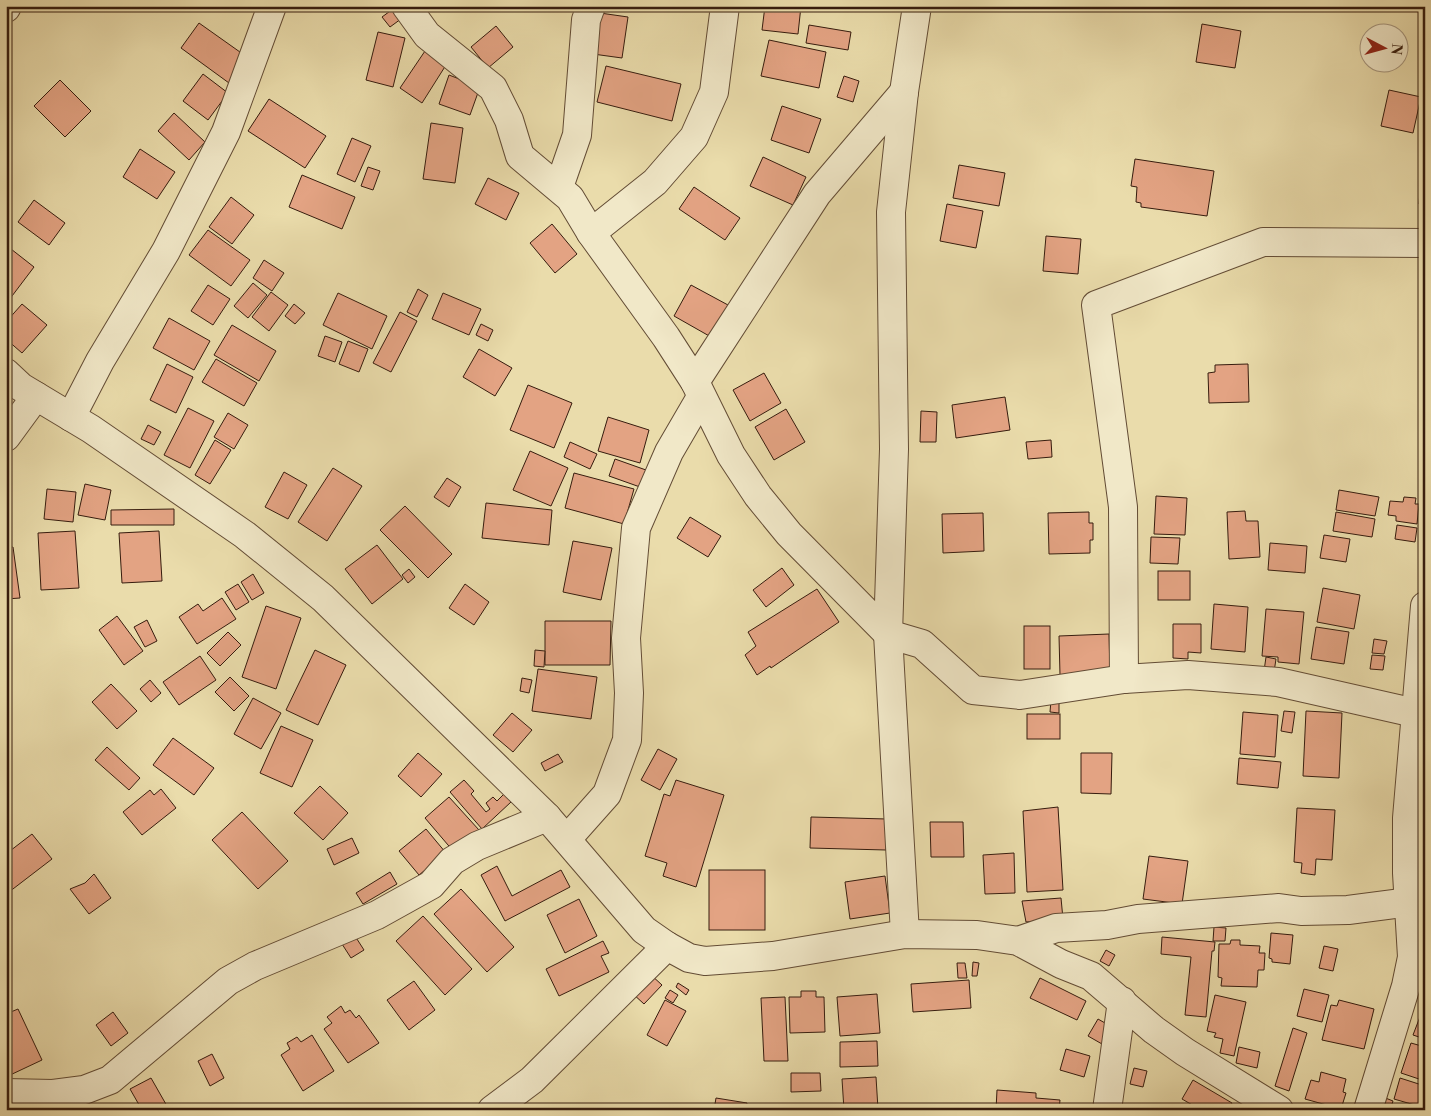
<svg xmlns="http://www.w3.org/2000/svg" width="1431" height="1116" font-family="'Libre Bodoni',serif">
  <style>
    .building { fill: #e3a383; stroke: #361c0e }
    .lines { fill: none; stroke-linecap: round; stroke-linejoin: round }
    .minor-casing { stroke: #634c35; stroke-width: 30 }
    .minor { stroke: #f1e8c8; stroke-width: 28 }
  </style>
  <rect width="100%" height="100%" fill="#eadcab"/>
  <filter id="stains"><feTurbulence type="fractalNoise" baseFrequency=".004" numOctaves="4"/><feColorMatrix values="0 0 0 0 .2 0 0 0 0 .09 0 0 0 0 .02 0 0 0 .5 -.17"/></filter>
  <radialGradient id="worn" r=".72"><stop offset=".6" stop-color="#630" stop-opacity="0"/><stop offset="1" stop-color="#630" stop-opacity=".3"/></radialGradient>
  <g class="building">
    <path d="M397 6 405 16 390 27 382 17Z"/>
    <path d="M765 6H801L798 34 762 30Z"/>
    <path d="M600 13 628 17 622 58 593 54Z"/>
    <path d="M199 23 247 57 229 83 181 48Z"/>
    <path d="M1202 24 1241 31 1235 68 1196 62Z"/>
    <path d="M809 25 851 32 848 50 806 43Z"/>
    <path d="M496 26 513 47 488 68 471 47Z"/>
    <path d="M378 32 405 38 393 87 366 80Z"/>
    <path d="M769 40 826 52 819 88 761 76Z"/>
    <path d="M425 51 446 65 422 103 400 88Z"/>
    <path d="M606 66 681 84 672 121 597 102Z"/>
    <path d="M203 74 228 93 208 120 183 101Z"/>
    <path d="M449 75 480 87 470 115 439 104Z"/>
    <path d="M844 76 859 81 853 102 837 97Z"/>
    <path d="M60 80 91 111 65 137 34 106Z"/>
    <path d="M1389 90 1421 97 1413 133 1381 126Z"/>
    <path d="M269 99 326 136 305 168 248 131Z"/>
    <path d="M782 106 821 119 809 153 771 140Z"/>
    <path d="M174 113 205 142 189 160 158 131Z"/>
    <path d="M431 123 463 128 455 183 423 179Z"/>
    <path d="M352 138 371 146 355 182 337 174Z"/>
    <path d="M140 149 175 172 157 199 123 177Z"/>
    <path d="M1423 151H1425V205L1419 204Z"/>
    <path d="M763 157 806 177 793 205 750 186Z"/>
    <path d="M1135 159 1214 171 1207 216 1141 207V203L1136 202 1137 187 1131 186Z"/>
    <path d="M959 165 1005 173 999 206 953 198Z"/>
    <path d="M368 167 380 171 373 190 361 186Z"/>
    <path d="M302 175 355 197 342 229 289 207Z"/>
    <path d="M488 178 519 193 506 220 475 204Z"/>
    <path d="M694 187 740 218 725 240 679 209Z"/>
    <path d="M231 197 254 215 232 244 209 227Z"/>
    <path d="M34 200 65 223 49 245 18 222Z"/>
    <path d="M947 204 983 211 976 248 940 241Z"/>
    <path d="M552 224 577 254 555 273 530 243Z"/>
    <path d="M208 230 250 260 231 286 189 255Z"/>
    <path d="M1046 236 1081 239 1078 274 1043 271Z"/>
    <path d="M11 249 34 267 9 300 6 297V254Z"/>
    <path d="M264 260 284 273 272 291 253 278Z"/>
    <path d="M253 283 267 295 248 318 234 306Z"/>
    <path d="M208 285 230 299 213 325 191 311Z"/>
    <path d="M691 285 728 305 711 337 674 316Z"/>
    <path d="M418 289 428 295 417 317 407 312Z"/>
    <path d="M271 292 288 305 269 331 252 317Z"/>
    <path d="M338 293 387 316 372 349 323 325Z"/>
    <path d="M443 293 481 309 469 335 432 319Z"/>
    <path d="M22 304 47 325 22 353 6 339V322Z"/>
    <path d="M294 304 305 313 295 324 285 316Z"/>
    <path d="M400 312 417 321 391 372 373 363Z"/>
    <path d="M169 318 210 341 194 370 153 348Z"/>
    <path d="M481 324 493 330 488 341 476 335Z"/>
    <path d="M232 325 276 351 259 381 214 355Z"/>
    <path d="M325 336 342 342 335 362 318 356Z"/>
    <path d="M348 341 368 349 359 372 339 364Z"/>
    <path d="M479 349 512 368 495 396 463 377Z"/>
    <path d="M216 359 257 383 244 406 202 382Z"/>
    <path d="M167 364 193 377 176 413 150 400Z"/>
    <path d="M1248 364 1249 402 1209 403 1208 373 1215 372V365Z"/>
    <path d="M764 373 781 403 750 421 733 390Z"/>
    <path d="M528 385 572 403 554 448 510 430Z"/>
    <path d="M1005 397 1010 430 956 438 952 405Z"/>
    <path d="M188 408 214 421 190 468 164 455Z"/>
    <path d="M786 409 805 442 774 460 755 427Z"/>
    <path d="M921 411 937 412 936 442H920Z"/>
    <path d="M228 413 248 425 234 449 214 437Z"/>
    <path d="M608 417 649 430 640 463 598 451Z"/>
    <path d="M148 425 161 432 154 445 141 439Z"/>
    <path d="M215 440 231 450 210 484 195 475Z"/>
    <path d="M1051 440 1052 457 1028 459 1026 442Z"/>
    <path d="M570 442 597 454 590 469 564 457Z"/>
    <path d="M530 451 568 468 551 506 513 490Z"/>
    <path d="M615 459 646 470 640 487 609 476Z"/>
    <path d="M333 468 362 486 327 541 298 522Z"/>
    <path d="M284 472 307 485 288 519 265 507Z"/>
    <path d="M574 473 634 489 624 524 565 508Z"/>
    <path d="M447 478 461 487 449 507 434 497Z"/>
    <path d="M85 484 111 490 105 520 78 515Z"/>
    <path d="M47 489 76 492 73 522 44 519Z"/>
    <path d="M1339 490 1379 497 1375 516 1336 510Z"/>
    <path d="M1156 496 1187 498 1185 535 1154 534Z"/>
    <path d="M1404 497 1416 498 1415 504H1419L1417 524 1396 521V516L1388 515 1390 501 1403 502Z"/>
    <path d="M486 503 552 510 549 545 482 538Z"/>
    <path d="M405 506 452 554 428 578 380 530Z"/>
    <path d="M174 509V525H111V510Z"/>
    <path d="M1245 511 1246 521H1258L1260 557 1229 559 1227 512Z"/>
    <path d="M1089 512V523H1093V540H1090V553L1049 554 1048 513Z"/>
    <path d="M1336 512 1375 519 1372 537 1333 531Z"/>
    <path d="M983 513 984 551 943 553 942 514Z"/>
    <path d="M690 517 721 536 708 557 677 538Z"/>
    <path d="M1397 525 1417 528 1415 542 1395 539Z"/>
    <path d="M75 531 79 588 41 590 38 533Z"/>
    <path d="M159 531 162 581 122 583 119 533Z"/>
    <path d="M1324 535 1350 539 1346 562 1320 558Z"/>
    <path d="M1151 537 1180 538 1178 564 1150 563Z"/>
    <path d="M573 541 612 548 601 600 563 592Z"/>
    <path d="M1270 543 1307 546 1305 573 1268 570Z"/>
    <path d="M377 545 403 579 372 604 345 569Z"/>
    <path d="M13 547 20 598 6 599V548Z"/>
    <path d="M782 568 794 585 766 607 753 590Z"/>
    <path d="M409 569 415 577 408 583 402 575Z"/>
    <rect x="1158" y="571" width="32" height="29"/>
    <path d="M253 574 264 593 252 600 241 582Z"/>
    <path d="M238 584 249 602 236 610 225 592Z"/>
    <path d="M465 584 489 602 474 625 449 608Z"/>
    <path d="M1323 588 1360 595 1354 629 1317 622Z"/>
    <path d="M817 589 839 622 771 668 770 666 757 675 745 655 756 646 748 632Z"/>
    <path d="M222 598 236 619 197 644 179 617 198 604 203 611Z"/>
    <path d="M1214 604 1248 607 1245 652 1211 649Z"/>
    <path d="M266 606 301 618 276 689 242 677Z"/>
    <path d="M1266 609 1304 612 1299 664 1278 662V657L1262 656Z"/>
    <path d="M117 616 143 651 124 665 99 630Z"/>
    <path d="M147 620 157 641 145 647 134 627Z"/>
    <path d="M545 621H611L610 665H545Z"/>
    <path d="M1173 624H1201V653L1188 652V659L1173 658Z"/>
    <rect x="1024" y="626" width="26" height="43"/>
    <path d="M1316 627 1349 632 1344 664 1311 659Z"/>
    <path d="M228 632 241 645 220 666 207 653Z"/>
    <path d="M1109 634 1110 673 1060 675 1059 636Z"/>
    <path d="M1374 639 1387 641 1384 654 1372 653Z"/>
    <path d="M315 650 346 665 318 725 286 710Z"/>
    <path d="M535 650 545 651 544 667 534 666Z"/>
    <path d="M1372 655 1385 656 1383 670 1370 669Z"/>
    <path d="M200 656 216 680 179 705 163 682Z"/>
    <path d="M1266 657 1276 659 1274 672 1264 671Z"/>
    <path d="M538 669 597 677 591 719 532 711Z"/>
    <path d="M230 677 249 696 234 711 215 692Z"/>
    <path d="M522 678 532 680 529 693 520 691Z"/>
    <path d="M150 680 161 693 151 702 140 689Z"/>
    <path d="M111 684 137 711 117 729 92 702Z"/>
    <path d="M253 698 281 713 261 749 234 734Z"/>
    <path d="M1051 700 1059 701V713L1050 712Z"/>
    <path d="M1284 711 1295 712 1292 733 1281 731Z"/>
    <path d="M1306 711 1342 713 1339 778 1303 776Z"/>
    <path d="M1243 712 1278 715 1275 757 1240 754Z"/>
    <path d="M512 713 532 730 513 752 493 735Z"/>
    <rect x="1027" y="714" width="33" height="25"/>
    <path d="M281 726 313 740 292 787 260 773Z"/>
    <path d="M173 738 214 768 194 795 153 765Z"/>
    <path d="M107 747 140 778 129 790 95 760Z"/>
    <path d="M658 749 677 759 660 790 641 780Z"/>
    <path d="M418 753 442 774 421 797 398 776Z"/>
    <path d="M1081 753H1112L1111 794 1081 793Z"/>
    <path d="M558 754 563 762 545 771 541 763Z"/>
    <path d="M1239 758 1281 762 1278 788 1237 784Z"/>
    <path d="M464 780 474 791 471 794 486 812 490 809 486 803 493 797 497 801 504 794 511 802 482 829 450 792Z"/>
    <path d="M676 780 724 795 696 887 663 876 667 863 645 856 664 794 670 796Z"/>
    <path d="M320 786 348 813 323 840 294 813Z"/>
    <path d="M161 789 176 808 142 835 123 812 150 790 154 795Z"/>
    <path d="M449 797 479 830 454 852 425 818Z"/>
    <path d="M1058 807 1063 890 1027 892 1023 811Z"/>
    <path d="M1297 808 1335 810 1332 860 1316 859 1315 875 1301 873 1302 863 1294 862Z"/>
    <path d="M242 812 288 861 258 889 212 840Z"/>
    <path d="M811 817 887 819 886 850 810 848Z"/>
    <path d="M930 822H963L964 857H931Z"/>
    <path d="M426 829 446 853 419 875 399 851Z"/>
    <path d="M32 834 52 859 9 892 6 889V854Z"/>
    <path d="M352 838 359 853 334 865 327 849Z"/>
    <path d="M1014 853 1015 893 985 894 983 855Z"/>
    <path d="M1149 856 1188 861 1182 904 1143 899Z"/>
    <path d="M497 866 512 896 561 870 570 887 505 921 481 875Z"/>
    <rect x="709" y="870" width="56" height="60"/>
    <path d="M390 872 397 884 363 904 356 893Z"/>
    <path d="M94 874 111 898 89 914 70 889 85 883Z"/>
    <path d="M885 876 890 913 850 919 845 882Z"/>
    <path d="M461 889 514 947 487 972 434 914Z"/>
    <path d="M1061 898 1063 919 1026 922 1022 901Z"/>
    <path d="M579 899 597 936 565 953 547 915Z"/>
    <path d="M423 916 472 969 445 995 396 941Z"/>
    <path d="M1214 927 1226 928 1225 941H1213Z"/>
    <path d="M1271 933 1293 935 1290 964 1272 962V959L1269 958Z"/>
    <path d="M355 936 364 950 351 958 342 944Z"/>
    <path d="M1162 937 1215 942 1214 951H1212L1206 1017 1185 1015 1191 957 1161 954Z"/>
    <path d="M1231 940H1240V945L1260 946 1259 953H1265L1264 970H1258L1257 987 1221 986 1222 978 1218 977 1219 944H1230Z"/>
    <path d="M603 941 609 953 601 956 609 972 559 996 546 969Z"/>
    <path d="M1324 946 1338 949 1333 971 1319 968Z"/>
    <path d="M1106 950 1115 955 1109 966 1100 961Z"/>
    <path d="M973 962 979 963 977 976H972Z"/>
    <path d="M957 963H965L967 978H958Z"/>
    <path d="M650 974 662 985 644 1004 632 993Z"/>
    <path d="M1040 978 1086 1001 1077 1020 1030 998Z"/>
    <path d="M969 980 971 1008 913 1012 911 984Z"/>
    <path d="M414 981 435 1010 409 1030 387 1000Z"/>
    <path d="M678 983 689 990 686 995 676 987Z"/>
    <path d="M1304 989 1329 995 1322 1022 1297 1016Z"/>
    <path d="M670 990 678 995 673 1003 665 998Z"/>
    <path d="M801 991H816V997H824L825 1032 790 1033 789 997H801Z"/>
    <path d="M877 994 880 1033 840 1036 837 997Z"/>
    <path d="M1215 995 1246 1002 1234 1056 1220 1053 1223 1039 1214 1037 1216 1033 1207 1031Z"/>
    <path d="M785 997 788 1061H764L761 998Z"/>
    <path d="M665 1000 686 1011 667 1046 647 1035Z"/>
    <path d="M1339 1000 1374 1009 1364 1049 1322 1040 1331 1005 1337 1006Z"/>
    <path d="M341 1006 345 1013 350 1010 356 1018 359 1015 379 1043 348 1063 324 1029 332 1023 327 1017Z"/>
    <path d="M18 1009 42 1060 8 1076 6 1071V1014Z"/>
    <path d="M1423 1009H1425V1039L1413 1035Z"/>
    <path d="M113 1012 128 1033 111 1046 96 1025Z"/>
    <path d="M1098 1019 1112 1027 1102 1044 1088 1036Z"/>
    <path d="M1293 1028 1307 1033 1289 1091 1275 1086Z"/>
    <path d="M312 1035 334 1071 303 1091 281 1055 290 1049 287 1043 297 1037 301 1042Z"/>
    <path d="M877 1041 878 1066 840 1067V1042Z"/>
    <path d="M1411 1043 1425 1047V1081L1401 1073Z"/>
    <path d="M1239 1047 1260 1052 1257 1068 1236 1063Z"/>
    <path d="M1066 1049 1090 1056 1084 1077 1060 1070Z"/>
    <path d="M212 1054 224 1078 210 1086 198 1061Z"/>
    <path d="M1134 1068 1147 1071 1143 1087 1130 1084Z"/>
    <path d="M1321 1072 1346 1079 1343 1092 1346 1093 1341 1109 1305 1099 1311 1080 1319 1082Z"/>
    <path d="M791 1073H820L821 1091 791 1092Z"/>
    <path d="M876 1077 878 1109 844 1110 842 1079Z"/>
    <path d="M151 1078 167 1106 161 1110H142L130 1089Z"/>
    <path d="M1400 1078 1425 1086V1108L1394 1099Z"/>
    <path d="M1193 1080 1232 1103 1228 1110H1201L1182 1099Z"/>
    <path d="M997 1090 1036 1093V1098L1060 1100 1059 1110H996Z"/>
    <path d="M1383 1097 1393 1101 1390 1110H1379Z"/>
    <path d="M716 1098 747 1103 746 1110H714Z"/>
  </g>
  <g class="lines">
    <g class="minor-casing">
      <g id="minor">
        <path d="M406 6 427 35 493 88 509 120 520 156 570 198 591 233 666 337 695 382 731 455 758 496 789 534 888 634 922 644 973 690 1020 695 1124 679 1188 675 1278 682 1415 713"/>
        <path d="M6 8 7 6"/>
        <path d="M559 187 577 135 586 20 591 6"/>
        <path d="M591 233 655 182 694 137 714 92 725 6"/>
        <path d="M6 373 21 387 91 429 245 535 323 598 547 817 644 930 667 946 689 958 705 961 773 956 905 934 977 935 1018 941 1061 964 1091 976 1154 1030 1185 1052 1279 1110"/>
        <path d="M695 382 817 194 904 92"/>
        <path d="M71 417 100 361 166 251 226 132 272 6"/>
        <path d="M6 437 36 396"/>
        <path d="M1124 679 1123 507 1096 305 1263 242 1425 243"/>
        <path d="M567 839 607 794 627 740 629 693 626 638 636 528 669 452 701 397"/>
        <path d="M905 934 888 634 894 449 891 212 904 92 917 6"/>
        <path d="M1018 941 1056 928 1107 925 1138 919 1279 908 1301 911 1348 910 1425 900"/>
        <path d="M6 1093 53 1094 84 1090 110 1080 228 981 255 966 377 915 431 885 452 861 477 846 547 817"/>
        <path d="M492 1110 532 1080 667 946"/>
        <path d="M1107 1110 1122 1001"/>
        <path d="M1368 1110 1406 986 1412 957 1407 873V818L1425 606"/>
      </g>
    </g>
    <use href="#minor" class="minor"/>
  </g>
  <rect width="1431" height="1116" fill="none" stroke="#eadcab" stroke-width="25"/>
  <rect x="8" y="8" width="1416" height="1101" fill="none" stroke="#361c0e" stroke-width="2.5"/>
  <rect x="12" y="12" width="1406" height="1091" fill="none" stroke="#361c0e"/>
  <g transform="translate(1384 48) rotate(96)"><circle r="24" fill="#f1e8c8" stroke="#a6967e"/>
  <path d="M0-4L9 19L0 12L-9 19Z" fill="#8f2418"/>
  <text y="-8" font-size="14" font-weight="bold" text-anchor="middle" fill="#361c0e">N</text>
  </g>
  <rect width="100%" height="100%" filter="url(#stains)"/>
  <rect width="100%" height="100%" fill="url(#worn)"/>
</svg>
